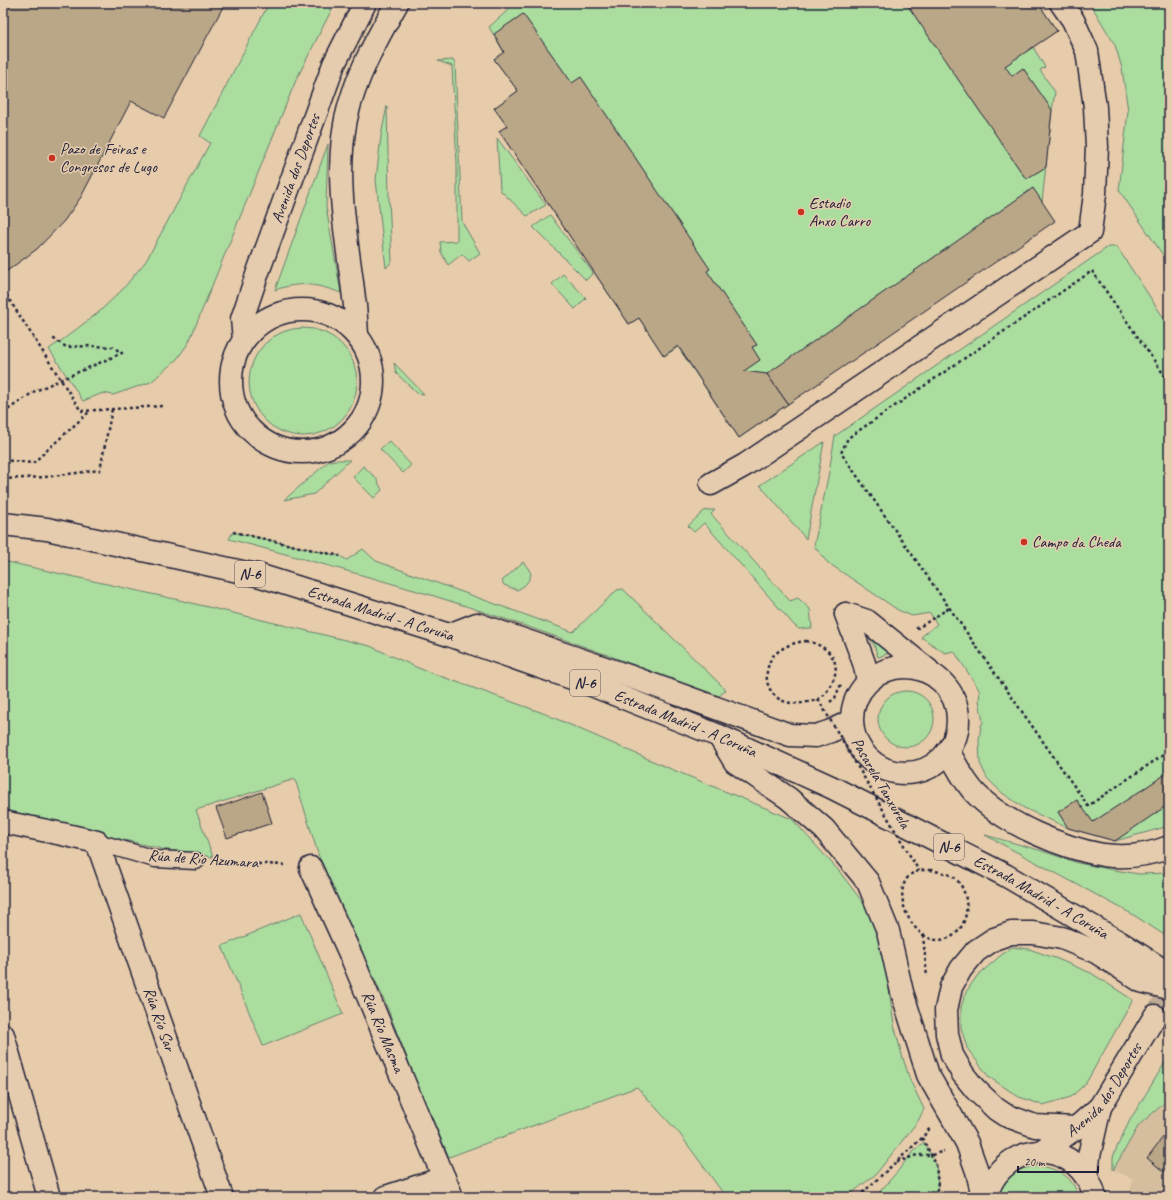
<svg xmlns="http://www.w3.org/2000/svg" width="1172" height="1200" font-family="Caveat,sans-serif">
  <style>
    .built { fill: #d5be9e }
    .green { fill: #abdd9f; stroke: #66806d }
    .building { fill: #baa787; stroke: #22223b }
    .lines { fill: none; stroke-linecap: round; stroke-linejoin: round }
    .secondary-tunnel { stroke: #bfaa94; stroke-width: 22; stroke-dasharray: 22 11; stroke-linecap: butt }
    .lane-casing { stroke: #22223b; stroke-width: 19 }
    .street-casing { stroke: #22223b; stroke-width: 25 }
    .secondary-casing { stroke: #22223b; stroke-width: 25 }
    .highway-casing { stroke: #22223b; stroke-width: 25 }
    .path { stroke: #22223b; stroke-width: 2.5; stroke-dasharray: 3 3; stroke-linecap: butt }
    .lane { stroke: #e6ccae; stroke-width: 16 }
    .street { stroke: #e6ccae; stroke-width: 22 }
    .secondary { stroke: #e6ccae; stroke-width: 22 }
    .highway { stroke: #e6ccae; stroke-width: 22 }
    .path-bridge { stroke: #22223b; stroke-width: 2.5; stroke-dasharray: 3 3; stroke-linecap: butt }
    .poi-dot { fill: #c8321e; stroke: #e6ccae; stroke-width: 1.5 }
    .labels { text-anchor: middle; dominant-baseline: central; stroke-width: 3; stroke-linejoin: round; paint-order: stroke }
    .shield { fill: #e6ccae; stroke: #5d555e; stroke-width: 1 }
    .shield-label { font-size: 15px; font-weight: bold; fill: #22223b }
    .poi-label { font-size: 16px; fill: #22223b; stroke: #e6ccae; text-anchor: start }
    .street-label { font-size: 16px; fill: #22223b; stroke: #e6ccae }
  </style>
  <rect width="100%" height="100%" fill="#e6ccaa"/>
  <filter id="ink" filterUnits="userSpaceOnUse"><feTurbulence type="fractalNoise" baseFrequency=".025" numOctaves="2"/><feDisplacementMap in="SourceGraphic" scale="8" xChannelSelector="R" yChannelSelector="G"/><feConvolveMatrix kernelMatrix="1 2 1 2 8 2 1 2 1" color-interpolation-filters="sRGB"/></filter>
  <g filter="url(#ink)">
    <path class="built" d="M1169 1099V1197H1129L1133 1179 1113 1170 1139 1125Z"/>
    <g class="green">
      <path d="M269 3H335L296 80 189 342 177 359 151 382 113 395 103 393 83 401 49 349 65 338 99 312 122 290 146 261 210 143 200 136Z"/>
      <path d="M508 3H1038L1057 31 1033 47 1045 67 1040 70 1055 92 1052 110 1042 202 788 404 739 438 678 347 664 356 639 318 629 324 499 131 507 126 494 108 518 91 494 59 504 52 489 27 508 10Z"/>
      <path d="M1090 3H1169V264L1119 190 1128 111 1122 68 1115 45Z"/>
      <path d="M453 60 455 64 462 222 480 253 469 261 462 254 448 265 441 252 440 242 457 241V164L452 66 438 61Z"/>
      <path d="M387 106 389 199 392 261 386 268 376 180 381 136Z"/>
      <path d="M497 138 546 205 527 216 500 190Z"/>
      <path d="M328 144 326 207 341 293C317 284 300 281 275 290Z"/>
      <path d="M550 215 593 273 586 280 533 227Z"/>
      <path d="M1108 247H1117L1169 326V826L1115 841 1068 828 1024 808 1001 792 987 778 980 763 979 740 981 726 983 722 979 700 980 691 954 651 945 653 921 637 937 624 930 613 912 616 898 610 827 562 814 546 829 472 835 436Z"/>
      <path d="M563 274 586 298 575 309 552 284Z"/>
      <circle cx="303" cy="382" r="54"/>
      <path d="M394 363 424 394 417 393 396 373Z"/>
      <path d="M389 441 411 465 403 473 380 449Z"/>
      <path d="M824 442 806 539 760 485Z"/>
      <path d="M337 460H350L314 494 284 500 329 461Z"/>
      <path d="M363 466 376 478 382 490 374 498 353 477Z"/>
      <path d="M709 510H715L711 514 790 601 798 598 810 609 812 628 799 629 794 625 704 523 694 532 688 526 704 511Z"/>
      <path d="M233 532 340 556 347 560 363 549 376 561 573 632 617 590 623 589 726 690 719 696C624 661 528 625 431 595 364 575 297 557 229 539Z"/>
      <path d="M3 561 179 600 370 646 418 668 543 713 671 769 792 819 839 871 867 908 877 929 887 975 894 1025 902 1055 910 1080 924 1109 918 1121 876 1174 847 1197H726L679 1133 637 1087 449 1157 420 1091 385 1002 319 857 295 779 196 810 213 857 162 849 3 811Z"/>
      <path d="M523 562 528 568 531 574C528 583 526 585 517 590L504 585 502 581Z"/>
      <path d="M861 627 890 653 878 657 874 645Z"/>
      <circle cx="906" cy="719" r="28"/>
      <path d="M985 835 1039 850 1078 863 1108 869 1139 874 1169 873V938L1132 914Z"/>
      <path d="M301 913 343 1014 263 1046 222 946Z"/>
      <path d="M1012 947 1029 949 1055 958 1091 973 1133 1000 1086 1083 1071 1097 1043 1105 1019 1097 989 1077 967 1048 961 1028V1007L966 992 977 976 1000 956Z"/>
      <path d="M1169 1056V1099L1139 1125 1113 1170V1157L1117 1147 1130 1120Z"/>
      <path d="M924 1142 936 1164 938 1187 934 1197H875L898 1171 910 1155Z"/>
      <path d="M1042 1166C1062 1171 1072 1177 1079 1197H998C1002 1183 1014 1170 1029 1167 1033 1166 1038 1166 1042 1166Z"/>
    </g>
    <g class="building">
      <path d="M3 3H225L164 118 131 101 81 197 64 221 37 249 3 274Z"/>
      <path d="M906 3H1038L1057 31 1005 66 1012 76 1023 68 1052 110 1046 167 1026 179Z"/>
      <path d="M523 14 572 83 581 77 710 269 707 271 757 345 752 347 760 360 744 371 767 374 788 404 739 438 678 346 664 356 639 318 629 324 499 131 507 126 494 108 518 91 494 59 504 52 494 34Z"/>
      <path d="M1033 188 1055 221 846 365 788 404 767 374Z"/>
      <path d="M1169 772V804L1115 841 1068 828 1058 812 1077 800 1093 822Z"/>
      <path d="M262 792 272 823 227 838 216 808Z"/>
      <path d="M1163 1137 1169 1142V1176L1147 1158Z"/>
    </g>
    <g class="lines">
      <path class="secondary-tunnel" d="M1155 1016 1169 994"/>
      <g class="lane-casing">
        <path id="lane" d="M97 842 155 859 196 861"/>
      </g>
      <g class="street-casing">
        <g id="street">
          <circle cx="302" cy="381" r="71"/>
          <path d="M357 334C356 322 356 310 354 298 347 239 334 179 346 119 355 78 376 40 397 3"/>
          <path id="s1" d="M244 339 242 319 258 272 334 64 365 3"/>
          <path d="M711 484 745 465 1090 232 1095 194 1097 147 1095 107 1087 51 1073 20 1061 3"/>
          <path d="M846 614 867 621 928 670"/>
          <path d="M846 614 864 663 868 680"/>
          <circle cx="905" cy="720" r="53"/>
          <path d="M948 751C957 766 964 782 976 794 1005 824 1063 848 1103 855 1125 858 1149 855 1169 847"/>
          <path id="s2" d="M3 822 62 834 97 842 222 1197"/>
          <path id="s3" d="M311 868 352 958 452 1197"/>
          <path d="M3 1035 49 1197"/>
          <path d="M386 1197 444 1178"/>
        </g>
      </g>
      <g class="secondary-casing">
        <g id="secondary">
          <path id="s4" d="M1040 1152 1076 1128 1100 1107 1155 1016"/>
          <path d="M1087 1177 1089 1156 1100 1107"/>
          <path d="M986 1197C997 1153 1050 1136 1081 1170 1088 1178 1093 1187 1095 1197"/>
        </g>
      </g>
      <g class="highway-casing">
        <g id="highway">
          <path id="s5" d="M3 524 47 529 261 576 449 635 589 684 719 736 831 787 1005 875 1124 945 1169 974"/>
          <path d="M449 635 477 624 634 678 790 735 816 736 831 731 851 721"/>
          <path d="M719 736 735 762 788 798 824 829 868 882 888 931 902 992 928 1075 967 1143 977 1171 983 1197"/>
          <path d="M1076 1128 1035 1126 1005 1115 996 1109 975 1089 963 1074 952 1055 947 1034 946 1010 951 987 961 969 976 951 994 939 1011 933H1033L1062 938 1096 952 1141 981 1169 988"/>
        </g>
      </g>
      <g class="path">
        <path d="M1169 382 1092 271 848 438 841 453 1088 806 1169 751"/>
        <path d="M81 411 163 406"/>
        <path d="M3 413 35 391 122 353 113 347 91 346 66 347 51 337"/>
        <path d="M3 460 33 463 90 411"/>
        <path d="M3 479 45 477 100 470 112 409"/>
        <path d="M233 532 340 556"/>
        <path d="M916 627 918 628 949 608"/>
        <path d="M806 641C828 645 844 662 831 684 828 690 825 695 820 698 815 701 808 702 802 703 793 704 786 703 779 699 767 691 764 677 769 664 770 661 771 658 773 656 782 647 794 642 806 641Z"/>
        <path d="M830 702 835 698 842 682"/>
        <path d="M216 862 287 865"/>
        <path d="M930 870C939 872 950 873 956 879 975 898 968 941 937 940 908 938 886 881 918 871 922 870 927 870 930 870Z"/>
        <path d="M923 935 927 977"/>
        <path d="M922 1138 936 1164 938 1187 934 1197"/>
        <path d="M897 1162 917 1155H932L944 1151"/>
        <path d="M858 1197 922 1138 930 1128"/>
      </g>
      <use href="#lane" class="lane"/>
      <use href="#street" class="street"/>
      <use href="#secondary" class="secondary"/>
      <use href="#highway" class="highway"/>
      <g class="path-bridge">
        <path d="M3 290 81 411"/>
        <path d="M818 699 919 871"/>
      </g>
    </g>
  </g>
  <g class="poi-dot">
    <circle cx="52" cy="158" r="4"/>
    <circle cx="801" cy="212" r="4"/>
    <circle cx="1024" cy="542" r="4"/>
  </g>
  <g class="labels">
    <g class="shield">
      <rect x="235" y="561" width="30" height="26" rx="3"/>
      <rect x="570" y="670" width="30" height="26" rx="3"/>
      <rect x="934" y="834" width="30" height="26" rx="3"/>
    </g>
    <g class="shield-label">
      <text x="250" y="574">N-6</text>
      <text x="585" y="683">N-6</text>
      <text x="949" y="847">N-6</text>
    </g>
    <g class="poi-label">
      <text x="60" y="149">Pazo de Feiras e<tspan x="60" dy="18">Congresos de Lugo</tspan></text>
      <text x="809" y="203">Estadio<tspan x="809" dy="18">Anxo Carro</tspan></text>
      <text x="1032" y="542">Campo da Cheda</text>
    </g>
    <g class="street-label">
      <text stroke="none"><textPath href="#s1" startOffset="180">Avenida dos Deportes</textPath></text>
      <text stroke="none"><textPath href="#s5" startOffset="389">Estrada Madrid - A Coruña</textPath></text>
      <text stroke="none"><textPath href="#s5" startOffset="713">Estrada Madrid - A Coruña</textPath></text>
      <text transform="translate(881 783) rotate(60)">Pasarela Tanxurela</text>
      <text transform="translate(203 859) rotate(4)">Rúa de Río Azumara</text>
      <text stroke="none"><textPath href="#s5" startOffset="1109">Estrada Madrid - A Coruña</textPath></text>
      <text stroke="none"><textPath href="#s2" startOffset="284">Rúa Río Sar</textPath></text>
      <text stroke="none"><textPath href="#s3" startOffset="179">Rúa Río Masma</textPath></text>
      <text stroke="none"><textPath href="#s4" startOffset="91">Avenida dos Deportes</textPath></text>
    </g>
  </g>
  <rect width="1172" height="1200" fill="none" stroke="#e6ccae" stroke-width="16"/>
  <rect x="8" y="8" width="1156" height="1184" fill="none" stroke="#22223b" stroke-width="1.5" filter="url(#ink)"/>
  <path d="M1018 1166v6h80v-6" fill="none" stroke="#22223b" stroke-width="2"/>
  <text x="1024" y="1166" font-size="12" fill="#22223b" stroke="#e6ccae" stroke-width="3" paint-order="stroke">20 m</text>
</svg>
